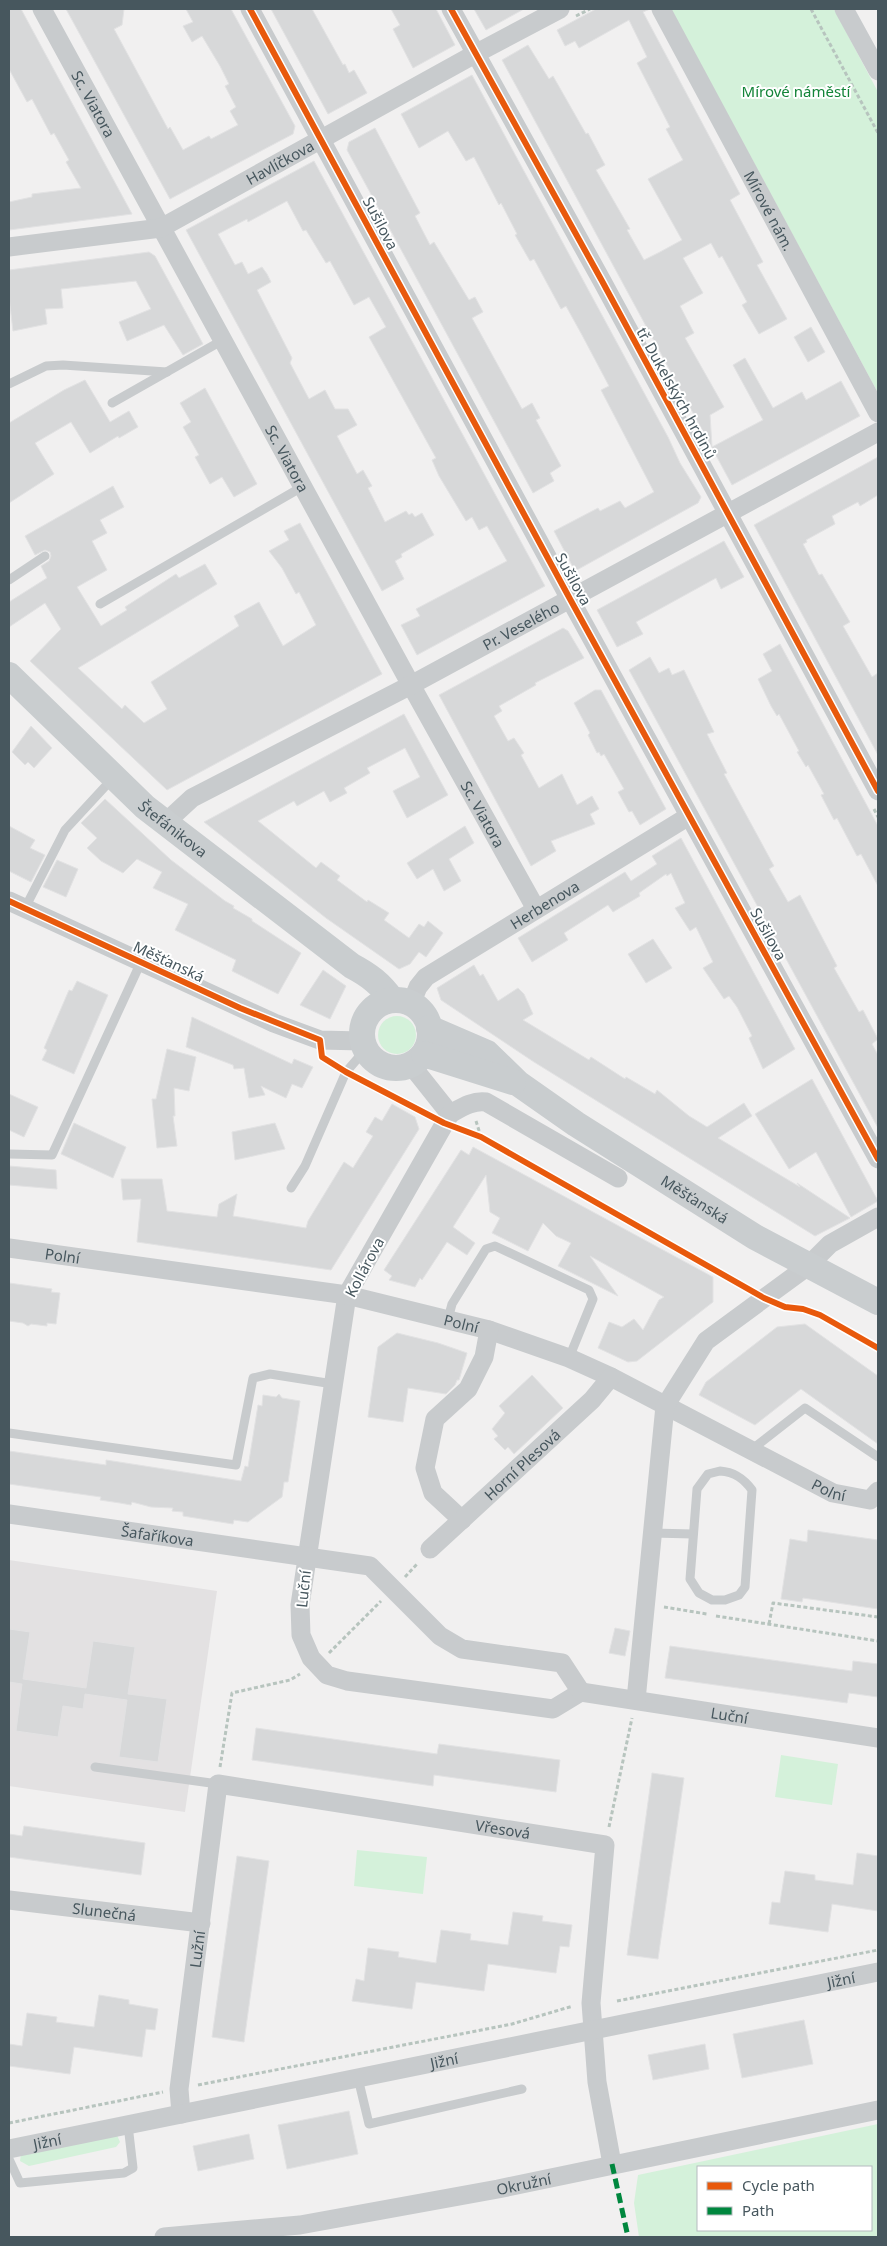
<svg xmlns="http://www.w3.org/2000/svg" width="887" height="2246" font-family="'Noto Sans',sans-serif">
  <style>
    .education { fill: #e3e1e2 }
    .green { fill: #d4f1da; fill-rule: evenodd }
    .building { fill: #d7d8d9; stroke: #e2e2e3 }
    .lines { fill: none; stroke-linecap: round; stroke-linejoin: round }
    .path { stroke: #b7c4be; stroke-width: 3; stroke-dasharray: 4 2.5; stroke-linecap: butt }
    .lane { stroke: #c8cbcd; stroke-width: 9 }
    .street { stroke: #c8cbcd; stroke-width: 19 }
    .secondary { stroke: #c9cdcf; stroke-width: 26 }
    .quiet { stroke: #00873e; stroke-width: 5; stroke-dasharray: 10 5; stroke-linecap: butt }
    .cycleway-casing { stroke: #fff; stroke-width: 9 }
    .cycleway { stroke: #e8590c; stroke-width: 6 }
    .labels { text-anchor: middle; dominant-baseline: central; stroke-width: 4; stroke-linejoin: round; paint-order: stroke }
    .park-label { font-size: 15px; fill: #138438; stroke: #fff }
    .street-label { font-size: 15px; fill: #47575e; stroke: #fff }
  </style>
  <rect width="100%" height="100%" fill="#f1f0f0"/>
  <path class="education" d="M9 1560 217 1591 185 1812 9 1786Z"/>
  <g class="green">
    <path d="M671 9H834L878 92V393Z"/>
    <circle cx="397" cy="1035" r="19"/>
    <path d="M781 1755 838 1764 832 1805 775 1797Z"/>
    <path d="M357 1850 427 1857 423 1894 354 1886Z"/>
    <path d="M878 2124V2237H639L634 2203 638 2175ZM871 2167V2230H698V2167Z"/>
    <path d="M116 2133 120 2142 116 2147 29 2166 20 2161 21 2154Z"/>
  </g>
  <g class="building">
    <path d="M9 9H21L132 214 9 230V202L32 197V194L81 188 66 162 69 160 54 133 51 135 32 99 27 102 9 69Z"/>
    <path d="M66 9H124L122 25 114 29 168 129 170 127 183 150 209 136 211 139 238 125 230 111 236 107 225 86 229 84 220 66 202 36 192 42 183 26 193 22 186 9H231L295 126 293 134 170 199Z"/>
    <path d="M271 9H312L343 65 345 64 349 73 354 70 367 93 328 114Z"/>
    <path d="M391 9H436L455 45 413 68 393 29 400 25Z"/>
    <path d="M474 9H524L486 30Z"/>
    <path d="M596 9H650L643 12 740 194 730 200 763 262 757 265 787 319 759 334 742 305 747 302 722 256 719 258 711 243 683 258 703 293 680 306 694 333 685 338 724 407 710 415 712 447 763 420 733 365 745 358 773 408 802 392 806 400 841 381 860 416 732 485 502 60 528 45 549 79 553 76 586 134 588 133 605 165 596 170 630 229 627 230 644 260 660 252 682 240 648 179 683 160 666 129 670 127 637 63 647 57 629 20 579 48 575 41 565 46 557 30Z"/>
    <path d="M472 75 668 437 680 463 701 497 698 503 575 571 554 531 598 508 600 511 620 501 625 508 654 492 601 390 609 386 582 335 566 306 561 309 534 259 530 261 515 235 517 234 501 203 499 205 474 157 466 161 448 131 419 148 401 114Z"/>
    <path d="M375 128 420 213 415 216 430 245 434 242 469 300 475 297 483 312 472 318 522 409 532 403 540 418 536 420 561 466 550 473 554 481 533 493 347 150 349 142Z"/>
    <path d="M314 161 545 586 417 655 401 625 420 616 416 609 507 561 487 526 479 530 472 517 466 521 439 476 432 460 436 458 369 337 386 327 369 297 354 305 330 261 326 263 306 230 303 231 287 201 248 222 247 219 218 234 235 265 242 262 248 274 262 267 267 274 271 282 257 290 292 358 290 363 309 399 325 390 335 409H348L357 425 337 436 357 474 363 470 372 486 368 488 385 522 406 511 409 515 412 513 415 517 422 513 434 535 401 554 402 557 395 561 404 579 382 591 186 230Z"/>
    <path d="M149 252 155 256 203 344 183 355 164 325 127 341 119 322 151 309 136 281 61 289 63 308 45 309 47 324 13 331 9 297V270Z"/>
    <path d="M811 327 825 352 808 362 794 337Z"/>
    <path d="M85 380 110 422 129 411 138 427 119 438 118 436 90 453 71 422 35 443 54 474 9 503V423L64 390Z"/>
    <path d="M205 388 257 484 234 497 222 477 210 484 195 457 199 455 183 427 191 422 180 403Z"/>
    <path d="M878 457V495L860 506 858 502 832 516 835 524 806 540 807 542 803 544 819 575 822 574 850 622 843 626 872 677 878 673V755L754 525Z"/>
    <path d="M113 486 124 507 100 520 107 533 92 541 107 570 77 587 101 626 127 610 125 607 176 574 179 578 205 564 217 584 78 668 122 709 125 705 144 723 167 709 151 682 239 626 234 616 259 602 283 646 316 625 299 592 296 594 282 568 269 551 289 540 284 531 300 523 382 674 167 790 30 661 61 629 45 603 9 627V602L47 578 41 566 49 561 51 556 50 552 45 550 35 555 25 536Z"/>
    <path d="M724 541 744 577 721 589 716 578 636 622 643 634 617 647 597 610Z"/>
    <path d="M563 628 568 631 584 658 535 683 536 685 499 706 502 711 494 716 508 741 514 738 524 753 521 755 539 788 562 774 577 805 592 796 599 809 590 814 595 824 551 841 556 851 531 866 439 695Z"/>
    <path d="M780 644 878 826V886L861 854 857 856 837 818 834 820 821 795 824 794 808 765 806 767 797 752 799 751 779 714 777 716 771 706 758 679 772 671 763 654Z"/>
    <path d="M650 657 659 673 669 668 672 675 684 670 714 732 707 734 727 773 724 774 774 866 769 869 788 902 800 895 837 966 834 968 859 1012 863 1010 878 1039 872 1044 878 1055V1128L629 670Z"/>
    <path d="M595 690H601L666 809 640 825 632 811 629 812 618 792 624 789 604 754 601 756 599 752 597 753 588 735 590 733 574 703Z"/>
    <path d="M404 714 448 795 407 818 393 791 420 777 405 748 367 768 370 773 344 788 347 793 330 802 324 791 297 806 294 801 258 821 316 868 321 862 340 876 337 880 367 902 368 900 389 913 384 920 409 938 419 924 424 927 428 921 443 933 426 957 419 952 410 964 399 969 326 918 204 822Z"/>
    <path d="M31 726 52 748 34 768 28 762 25 765 12 752Z"/>
    <path d="M105 799 171 860 225 901 234 906 233 908 252 919V921L301 953 278 994 232 971 236 960 175 930 188 904 153 888 162 872 137 859 123 873 101 861 87 848 97 838 81 823Z"/>
    <path d="M9 826 35 840 30 848 45 855 31 882 9 871Z"/>
    <path d="M465 826 474 843 449 859 461 881 444 891 433 869 417 879 407 863Z"/>
    <path d="M681 838 795 1049 763 1069 749 1038 752 1036 737 1007 729 996 724 999 703 968 713 962 696 927 690 931 675 908 685 903 671 873 667 876 666 874 639 893 640 896 613 912 608 905 564 933 568 940 532 962 518 938 625 872 631 881 657 864 652 856Z"/>
    <path d="M57 860 78 869 66 897 43 887Z"/>
    <path d="M653 939 672 968 646 983 628 954Z"/>
    <path d="M474 965 480 976 483 974 498 1001 518 988 524 994 533 1014 523 1020 589 1060 591 1057 625 1079 626 1077 655 1094 657 1090 689 1116 707 1127 744 1103 752 1116 718 1138 800 1187 797 1183 850 1218 815 1236 534 1062 441 1000 437 988Z"/>
    <path d="M323 970 346 986 330 1019 300 1005Z"/>
    <path d="M77 981 108 995 74 1074 42 1060 47 1050 44 1048 69 990 72 991Z"/>
    <path d="M192 1017 292 1064 294 1059 313 1067 302 1088 292 1084 286 1098 261 1086 265 1095 249 1098 244 1068 234 1069 233 1065 186 1047Z"/>
    <path d="M167 1049 196 1057 189 1091 174 1088 175 1116H173L177 1146 157 1148 152 1099H156Z"/>
    <path d="M812 1079 878 1201 851 1217 816 1152 789 1169 755 1114Z"/>
    <path d="M9 1094 38 1107 24 1137 9 1130Z"/>
    <path d="M392 1104 415 1117 419 1129 331 1270 137 1242 141 1199 123 1200 121 1179H162L167 1211 217 1217 219 1204 237 1194 233 1216 306 1228 308 1221 344 1162 353 1168 373 1136 366 1132 375 1117 382 1121Z"/>
    <path d="M74 1123 126 1147 113 1178 61 1154Z"/>
    <path d="M275 1123 285 1149 235 1160 232 1132Z"/>
    <path d="M473 1147 713 1277V1302L637 1361 628 1362 598 1348 609 1322 622 1327 634 1319 643 1330 659 1300 664 1297 590 1256 618 1296 558 1266 571 1243 556 1236 543 1223 528 1251 492 1233 500 1218 490 1212 486 1175 453 1227 475 1243 467 1255 447 1242 422 1280 420 1278 415 1287 389 1280 392 1276 384 1270 461 1150 469 1155Z"/>
    <path d="M9 1166 56 1170 57 1189 9 1185Z"/>
    <path d="M9 1283 52 1289 51 1292 60 1293 56 1324 47 1323V1326L31 1324 28 1326 23 1323 9 1321Z"/>
    <path d="M805 1324 878 1376V1444L801 1389 755 1425 699 1395 706 1382 777 1327Z"/>
    <path d="M397 1333 438 1343 467 1353 459 1380H457L455 1385 446 1394 408 1388 403 1422 368 1417 378 1347Z"/>
    <path d="M532 1375 563 1408 514 1454 508 1447 505 1450 494 1439 498 1436 492 1429 505 1413 499 1406Z"/>
    <path d="M279 1394 282 1398 300 1401 288 1482H284L282 1497 248 1522 234 1520 233 1524 183 1516V1512L172 1511 173 1508 151 1507 132 1502 131 1505 120 1503 100 1500 101 1497 9 1484V1451L106 1465V1460L241 1481 245 1466 248 1467 258 1405 262 1406 263 1395 276 1397Z"/>
    <path d="M808 1530 878 1540V1609L803 1598 802 1602 781 1599 790 1539 807 1542Z"/>
    <path d="M615 1628 630 1631 625 1656 609 1653Z"/>
    <path d="M9 1629 30 1632 23 1679 86 1688 93 1641 135 1647 128 1694 167 1699 158 1762 119 1757 127 1700 85 1694 83 1709 63 1706 58 1737 16 1731 22 1684 9 1682Z"/>
    <path d="M670 1646 852 1671 853 1661 878 1664V1697L849 1693 847 1703 665 1678Z"/>
    <path d="M256 1728 437 1754 439 1744 560 1760 556 1792 434 1775 433 1786 252 1760Z"/>
    <path d="M652 1773 684 1778 658 1959 627 1955Z"/>
    <path d="M24 1826 145 1843 141 1875 9 1857V1834L22 1836Z"/>
    <path d="M857 1853 878 1856V1911L832 1904 828 1932 769 1924 772 1902 780 1903 785 1871 815 1875V1880L853 1885Z"/>
    <path d="M237 1856 269 1861 244 2042 212 2037Z"/>
    <path d="M513 1912 543 1916 542 1921 572 1925 569 1947 560 1946 556 1973 488 1964 484 1991 416 1982 412 2009 352 2001 356 1979 364 1981 368 1948 399 1952 398 1957 436 1963 441 1930 471 1934 470 1940 508 1945Z"/>
    <path d="M99 1995 129 2000V2004L158 2009 155 2030 146 2029 142 2057 74 2047 70 2074 9 2066V2044L22 2046 27 2013 57 2017 56 2022 94 2027Z"/>
    <path d="M804 2020 813 2064 742 2078 733 2034Z"/>
    <path d="M705 2044 709 2069 653 2080 648 2055Z"/>
    <path d="M349 2111 358 2154 287 2169 278 2125Z"/>
    <path d="M249 2134 254 2159 198 2171 193 2146Z"/>
  </g>
  <g class="lines">
    <g class="path">
      <path d="M811 9 878 133"/>
      <path d="M576 16 590 9"/>
      <path d="M874 809 878 817"/>
      <path d="M476 1121 481 1137"/>
      <path d="M405 1577 418 1563"/>
      <path d="M664 1607 707 1614"/>
      <path d="M716 1616 878 1641"/>
      <path d="M769 1624 773 1603 878 1617"/>
      <path d="M329 1653 381 1601"/>
      <path d="M220 1767 232 1693 290 1680 300 1674"/>
      <path d="M609 1827 632 1718"/>
      <path d="M617 2001 878 1950"/>
      <path d="M198 2085 512 2024 573 2006"/>
      <path d="M9 2123 163 2092"/>
    </g>
    <g class="lane">
      <path d="M9 384 46 366 63 365 167 372"/>
      <path d="M112 403 223 340"/>
      <path d="M9 580 45 556"/>
      <path d="M100 604 302 487"/>
      <path d="M25 908 65 830 113 778"/>
      <path d="M9 1154 52 1155 141 962"/>
      <path d="M291 1188 305 1166 346 1072 365 1050"/>
      <path d="M448 1319 452 1304 486 1249 495 1246 589 1290 593 1299 569 1358"/>
      <path d="M9 1433 236 1465 253 1378 270 1374 333 1384"/>
      <path d="M751 1450 805 1408 878 1457"/>
      <path d="M720 1471C735 1472 744 1479 752 1490L745 1587 739 1595 725 1600H712L699 1593 690 1579 697 1489 708 1474Z"/>
      <path d="M652 1533 693 1534"/>
      <path d="M95 1767 218 1784"/>
      <path d="M358 2078 369 2124 522 2089"/>
      <path d="M9 2159 20 2183 124 2173 133 2168 128 2125"/>
    </g>
    <g class="street">
      <path id="s1" d="M42 9 411 685 536 909"/>
      <path d="M250 9 570 599 878 1159"/>
      <path d="M451 9 602 281 878 791"/>
      <path id="s2" d="M661 9 878 413"/>
      <path d="M844 9 878 71"/>
      <path id="s3" d="M9 247 161 228 475 54 560 9"/>
      <path id="s4" d="M165 823 192 798 411 685 878 432"/>
      <path d="M9 901 274 1023 320 1040 362 1041"/>
      <path id="s5" d="M411 1004 418 987 426 977 689 816"/>
      <path d="M411 1065 450 1114"/>
      <path id="s6" d="M450 1114 347 1295 300 1605 301 1635 311 1658 327 1675 347 1681 553 1709 581 1692 878 1738"/>
      <path d="M450 1114C461 1108 473 1100 486 1102L618 1178"/>
      <path id="s7" d="M9 1248 347 1295 489 1330 569 1358 611 1377 833 1493 870 1500 878 1491"/>
      <path id="s8" d="M9 1514 370 1566 440 1636 462 1649 562 1663 581 1692"/>
      <path d="M462 1520 433 1493 425 1468 435 1419 468 1389 484 1357 489 1330"/>
      <path id="s9" d="M430 1549 592 1400 611 1377"/>
      <path d="M636 1700 665 1406 706 1341 808 1266 830 1244 878 1217"/>
      <path id="s10" d="M9 1900 201 1923"/>
      <path id="s11" d="M181 2114 179 2089 218 1784 605 1845 591 2003 597 2082 612 2164"/>
      <path id="s12" d="M9 2149 878 1972"/>
      <path id="s13" d="M164 2237 300 2225 498 2189 878 2110"/>
    </g>
    <g class="secondary">
      <path id="s14" d="M9 675 145 807 352 966C369 975 381 984 392 1000"/>
      <circle cx="396" cy="1034" r="34"/>
      <path id="s15" d="M429 1028 487 1053 519 1084 576 1124 755 1237 878 1302"/>
      <path d="M424 1054 513 1082"/>
    </g>
    <path class="quiet" d="M612 2164 628 2237"/>
    <g class="cycleway-casing">
      <g id="cycleway">
        <path d="M250 9 570 599 878 1159"/>
        <path d="M451 9 602 281 878 791"/>
        <path d="M9 901 240 1008 320 1040 322 1057 346 1072 444 1123 481 1137 764 1298 785 1307 803 1309 820 1315 878 1348"/>
      </g>
    </g>
    <use href="#cycleway" class="cycleway"/>
  </g>
  <g class="labels">
    <g class="park-label">
      <text x="796" y="91">Mírové náměstí</text>
    </g>
    <g class="street-label">
      <text stroke="none"><textPath href="#s1" startOffset="108">Sc. Viatora</textPath></text>
      <text stroke="none"><textPath href="#s3" startOffset="289">Havlíčkova</textPath></text>
      <text stroke="none"><textPath href="#s2" startOffset="229">Mírové nám.</textPath></text>
      <text transform="translate(381 223) rotate(62)">Sušilova</text>
      <text transform="translate(677 393) rotate(61)">tř. Dukelských hrdinů</text>
      <text stroke="none"><textPath href="#s1" startOffset="512">Sc. Viatora</textPath></text>
      <text transform="translate(574 579) rotate(61)">Sušilova</text>
      <text stroke="none"><textPath href="#s4" startOffset="408">Pr. Veselého</textPath></text>
      <text stroke="none"><textPath href="#s1" startOffset="918">Sc. Viatora</textPath></text>
      <text stroke="none"><textPath href="#s14" startOffset="225">Štefánikova</textPath></text>
      <text stroke="none"><textPath href="#s5" startOffset="170">Herbenova</textPath></text>
      <text transform="translate(769 934) rotate(61)">Sušilova</text>
      <text transform="translate(169 961) rotate(25)">Měšťanská</text>
      <text stroke="none"><textPath href="#s15" startOffset="318">Měšťanská</textPath></text>
      <text stroke="none"><textPath href="#s7" startOffset="54">Polní</textPath></text>
      <text transform="translate(364 1267) rotate(-62)">Kollárova</text>
      <text stroke="none"><textPath href="#s7" startOffset="459">Polní</textPath></text>
      <text stroke="none"><textPath href="#s9" startOffset="125">Horní Plesová</textPath></text>
      <text stroke="none"><textPath href="#s7" startOffset="864">Polní</textPath></text>
      <text stroke="none"><textPath href="#s8" startOffset="150">Šafaříkova</textPath></text>
      <text transform="translate(303 1589) rotate(-84)">Luční</text>
      <text stroke="none"><textPath href="#s6" startOffset="1012">Luční</textPath></text>
      <text stroke="none"><textPath href="#s11" startOffset="621">Vřesová</textPath></text>
      <text stroke="none"><textPath href="#s10" startOffset="96">Slunečná</textPath></text>
      <text stroke="none"><textPath href="#s11" startOffset="166">Lužní</textPath></text>
      <text stroke="none"><textPath href="#s12" startOffset="849">Jižní</textPath></text>
      <text stroke="none"><textPath href="#s12" startOffset="444">Jižní</textPath></text>
      <text stroke="none"><textPath href="#s12" startOffset="39">Jižní</textPath></text>
      <text stroke="none"><textPath href="#s13" startOffset="364">Okružní</textPath></text>
    </g>
  </g>
  <rect width="887" height="2246" fill="none" stroke="#47575e" stroke-width="20"/>
  <rect x="697" y="2166" width="175" height="65" fill="#ffffff" stroke="#b5bcbf"/>
  <rect x="707" y="2182" width="25" height="8" fill="#e8590c" stroke="#b5bcbf"/>
  <text x="742" y="2191" font-size="15" fill="#47575e">Cycle path</text>
  <rect x="707" y="2207" width="25" height="8" fill="#00873e" stroke="#b5bcbf"/>
  <text x="742" y="2216" font-size="15" fill="#47575e">Path</text>
</svg>
